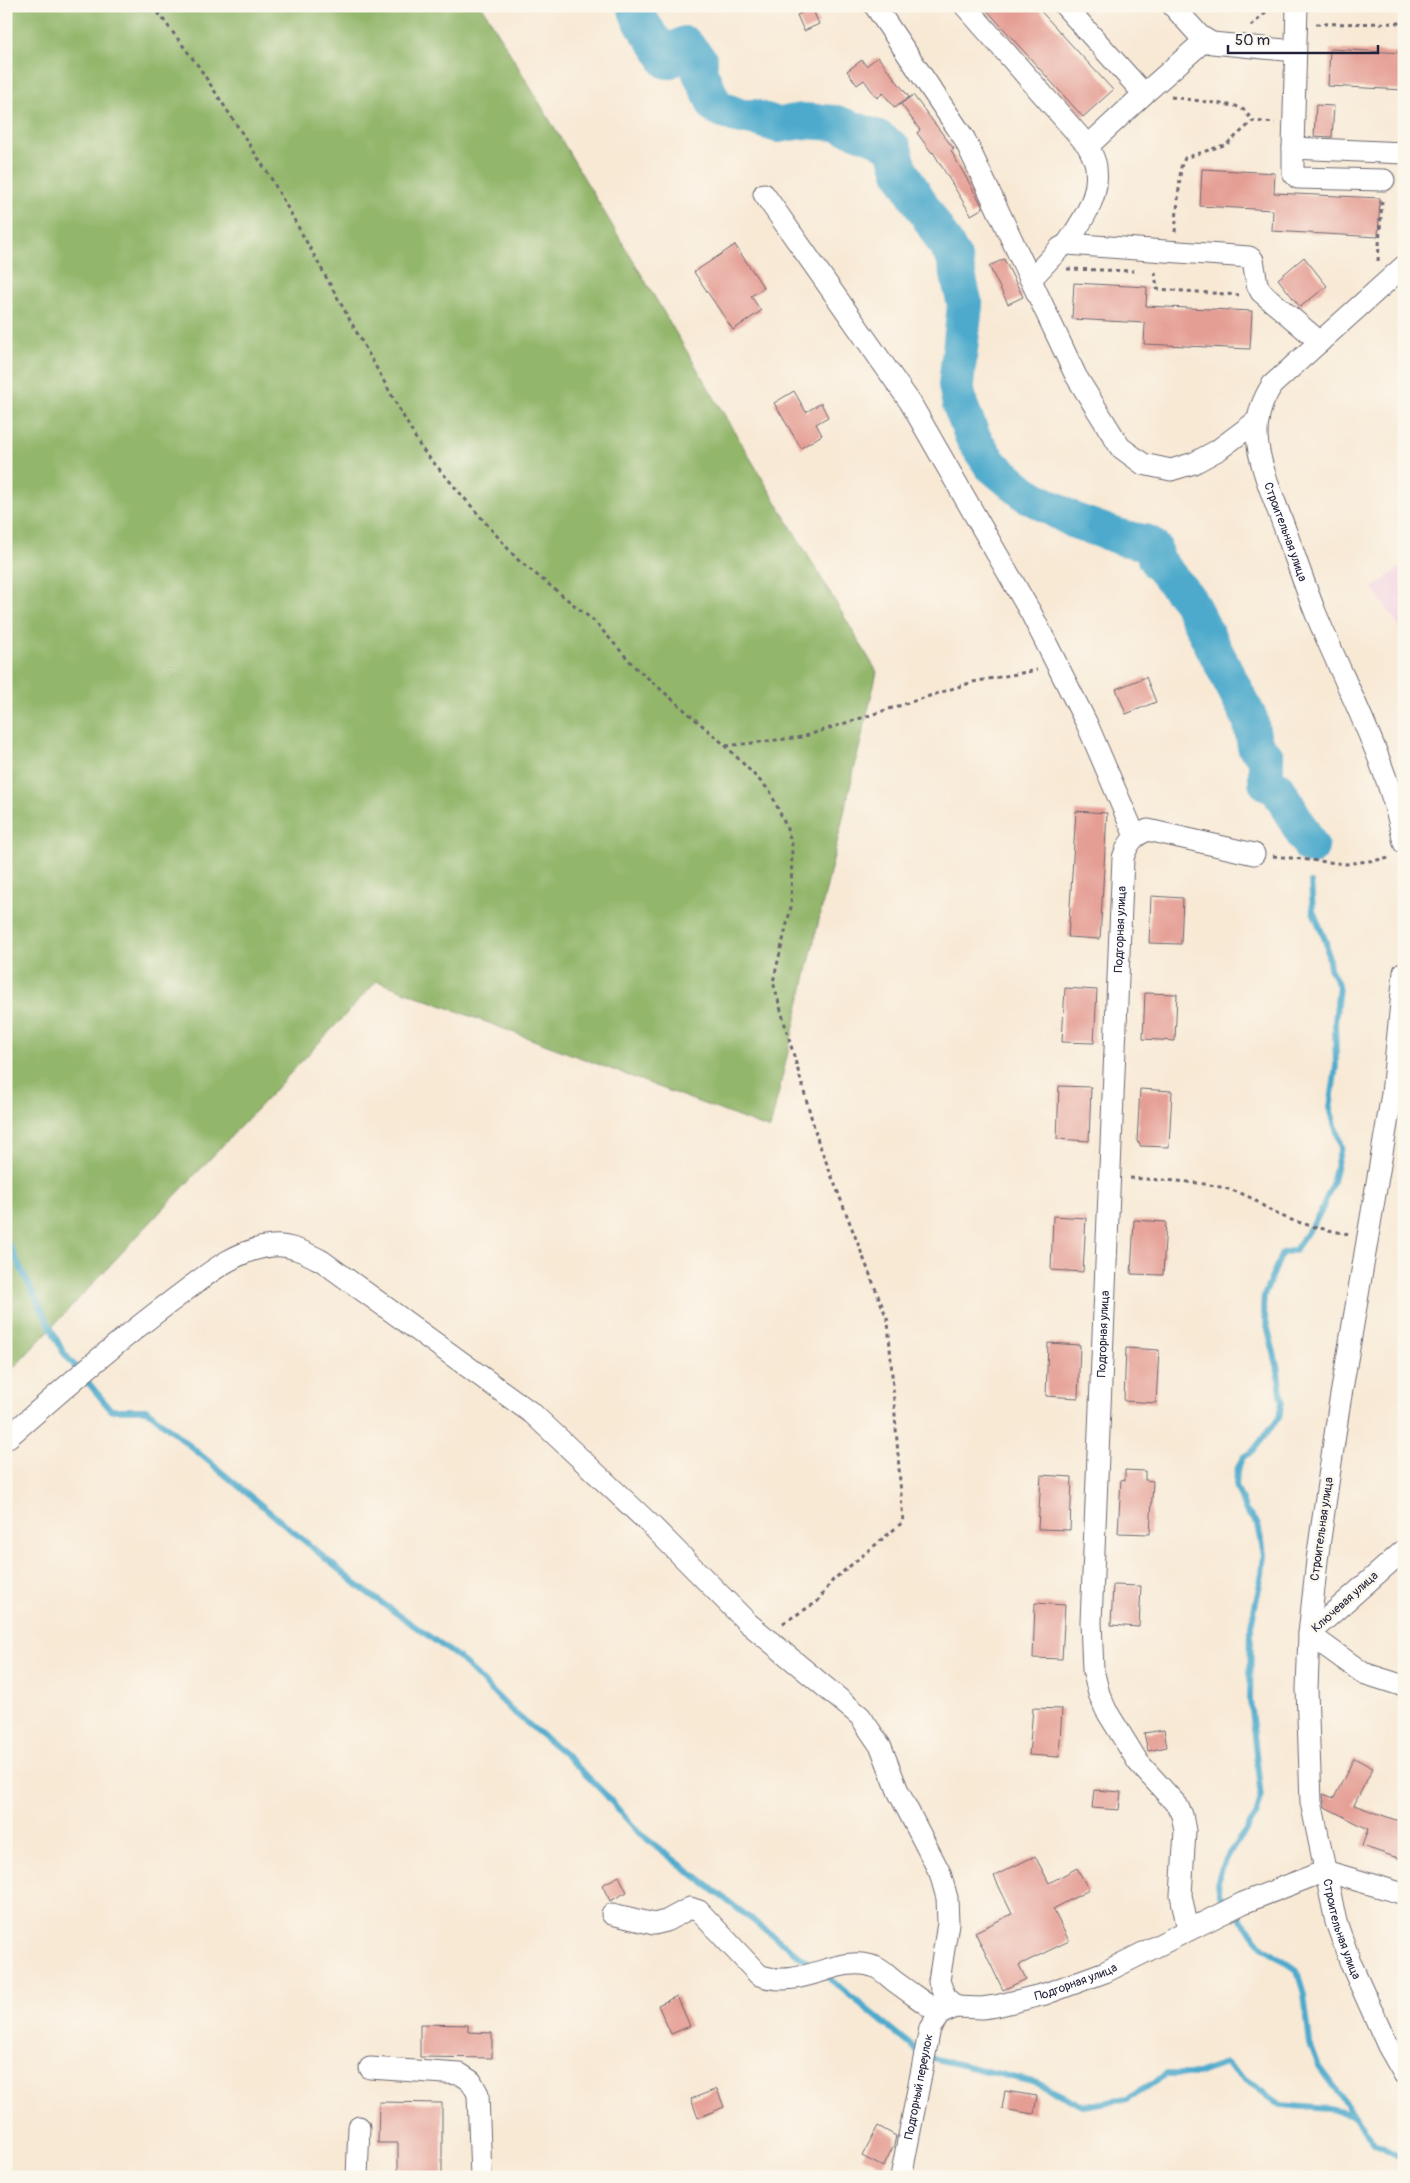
<svg xmlns="http://www.w3.org/2000/svg" width="1410" height="2183" font-family="Pangolin,sans-serif">
  <style>
    .built { fill: #f3cfe0 }
    .forest { fill: #92b66b; stroke: #5a6c53 }
    .lines { fill: none; stroke-linecap: round; stroke-linejoin: round }
    .stream { stroke: #4eaacc; stroke-width: 6 }
    .river { stroke: #4eaacc; stroke-width: 36 }
    .building { fill: #e59e94 }
    .minor-casing { stroke: #6d6871; stroke-width: 23 }
    .path { stroke: #6d6871; stroke-width: 3; stroke-dasharray: 4 4; stroke-linecap: butt }
    .minor { stroke: #fff; stroke-width: 21 }
    .labels { text-anchor: middle; dominant-baseline: central; stroke-width: 5; stroke-linejoin: round; paint-order: stroke }
    .street-label { font-size: 12px; fill: #22223b; stroke: #fbf7ec }
  </style>
  <rect width="100%" height="100%" fill="#fbf7ec"/>
  <filter id="ink" filterUnits="userSpaceOnUse"><feTurbulence type="fractalNoise" baseFrequency=".02" numOctaves="2"/><feDisplacementMap in="SourceGraphic" scale="10" xChannelSelector="R" yChannelSelector="G"/><feConvolveMatrix kernelMatrix="1 2 1 2 8 2 1 2 1" color-interpolation-filters="sRGB"/></filter>
  <filter id="wash" filterUnits="userSpaceOnUse"><feTurbulence type="fractalNoise" baseFrequency=".0096" numOctaves="4" result="noise"/><feDisplacementMap in="SourceGraphic" scale="20" xChannelSelector="R" yChannelSelector="G"/><feGaussianBlur stdDeviation="1.12" result="paint"/><feColorMatrix in="noise" values="0 0 0 0 0 0 0 0 0 0 0 0 0 0 0 0 0 1.4 0 .05"/><feComposite in="paint" operator="in"/></filter>
  <g filter="url(#wash)">
    <rect width="100%" height="100%" fill="#f8e9d5"/>
    <path class="built" d="M1404 564V634L1373 588Z"/>
    <path class="forest" d="M6 6H482L877 672 770 1129 377 981 6 1376Z"/>
    <g class="lines">
      <g class="stream">
        <path d="M1311 883 1313 911 1326 942 1330 968 1339 986 1335 1022 1336 1066 1330 1108 1341 1147 1332 1184 1321 1212 1295 1250 1282 1253 1264 1296 1263 1309 1277 1365 1282 1401 1279 1417 1253 1451 1243 1457 1237 1470 1236 1486 1246 1511 1258 1525 1264 1554 1262 1574 1251 1625 1250 1701 1261 1797 1256 1816 1225 1859 1218 1880 1219 1894 1263 1946 1297 1971 1304 1994 1310 2044 1319 2067 1375 2143 1398 2156 1404 2163"/>
        <path d="M6 1239 63 1352 111 1410H147L361 1588 458 1657 511 1710 566 1755 605 1794 639 1833 815 1968"/>
        <path d="M825 1975 924 2056 1037 2083 1083 2106 1127 2099 1167 2074H1197L1225 2064 1280 2105 1329 2109 1354 2115"/>
      </g>
      <path class="river" d="M635 6C639 27 659 41 667 61L677 57V48L685 44 700 61 699 71 716 107 741 117H753L778 125 802 121 836 123 878 138 894 149 901 172 954 258 965 305 956 385 960 405 973 438 991 465 1026 494 1075 521 1123 538 1148 543 1154 548 1155 559 1189 600 1250 719 1255 746 1266 757V782L1278 789 1311 847"/>
    </g>
    <g id="blocks">
      <g class="building">
        <path d="M983 6H1036L1113 90 1083 117Z"/>
        <path d="M812 8 819 24 804 31 797 15Z"/>
        <path d="M1330 49 1404 53V90L1328 86Z"/>
        <path d="M878 57 909 97 895 108 883 93 877 98 864 80 857 85 847 71 862 60 866 66Z"/>
        <path d="M913 95 954 149 951 151 979 200 983 208 971 215 933 152 932 153 917 133 920 130 901 104Z"/>
        <path d="M1316 105 1334 106 1332 137 1314 136Z"/>
        <path d="M1202 169 1275 173 1274 193 1380 198 1378 237 1272 231 1273 210 1200 206Z"/>
        <path d="M735 245 764 288 751 296 761 311 733 330 694 272Z"/>
        <path d="M1304 257 1327 286 1300 307 1278 279Z"/>
        <path d="M1004 259 1023 297 1008 304 989 266Z"/>
        <path d="M1074 283 1147 287 1146 306 1252 311 1250 349 1144 344 1145 323 1072 319Z"/>
        <path d="M794 391 806 412 821 403 828 417 816 424 822 435 801 448 774 403Z"/>
        <path d="M1146 677 1156 702 1126 714 1116 689Z"/>
        <path d="M1076 811 1107 813 1100 939 1068 937Z"/>
        <path d="M1151 896 1183 898 1181 944 1149 943Z"/>
        <path d="M1065 988 1097 990 1094 1043 1062 1042Z"/>
        <path d="M1145 993 1177 994 1175 1041 1143 1039Z"/>
        <path d="M1059 1086 1091 1087 1089 1141 1057 1139Z"/>
        <path d="M1140 1089 1172 1091 1169 1147 1140 1146V1143L1137 1142Z"/>
        <path d="M1053 1216 1086 1218 1083 1272 1051 1270Z"/>
        <path d="M1134 1220 1166 1222 1163 1275 1131 1274Z"/>
        <path d="M1048 1343 1080 1345 1078 1398 1046 1396Z"/>
        <path d="M1126 1348 1159 1350 1156 1403 1124 1401Z"/>
        <path d="M1125 1470 1145 1471V1480L1153 1481 1150 1534 1118 1533 1121 1479 1125 1480Z"/>
        <path d="M1041 1475 1072 1477 1070 1530 1038 1529Z"/>
        <path d="M1113 1585 1141 1586 1139 1627 1111 1625Z"/>
        <path d="M1035 1603 1065 1605 1062 1659 1033 1658Z"/>
        <path d="M1033 1708 1062 1709 1059 1757 1029 1755Z"/>
        <path d="M1164 1730 1167 1747 1148 1751 1144 1733Z"/>
        <path d="M1354 1758 1373 1768 1354 1805 1404 1823V1860L1362 1846 1368 1829 1325 1807 1323 1794 1334 1798Z"/>
        <path d="M1094 1790 1121 1792 1119 1810 1092 1808Z"/>
        <path d="M1035 1856 1049 1883 1077 1868 1089 1890 1053 1909 1069 1941 1019 1965 1026 1979 1003 1990 975 1932 1012 1914 994 1876Z"/>
        <path d="M619 1876 627 1892 610 1901 602 1885Z"/>
        <path d="M677 1996 690 2026 671 2034 658 2005Z"/>
        <path d="M420 2024 468 2025V2032L492 2033V2058L420 2057Z"/>
        <path d="M717 2089 724 2107 698 2118 691 2099Z"/>
        <path d="M1005 2091 1037 2096 1034 2114 1002 2109Z"/>
        <path d="M379 2102 442 2103V2177H398V2143H378Z"/>
        <path d="M878 2126 896 2136 894 2145 883 2167 862 2156Z"/>
      </g>
    </g>
  </g>
  <g filter="url(#ink)">
    <use href="#blocks" fill-opacity="0" stroke="#6d6871" stroke-width="1"/>
    <g class="lines">
      <g class="minor-casing">
        <g id="minor">
          <path d="M875 6 964 138 1076 376 1120 447 1143 464 1171 470 1194 463 1218 450 1258 420"/>
          <path d="M965 6 1088 146 1144 94 1065 6"/>
          <path d="M1173 6 1200 36 1212 43 1295 51"/>
          <path d="M1297 6 1293 148 1404 153"/>
          <path d="M1144 94 1205 40"/>
          <path d="M1293 148V173L1298 178 1384 180"/>
          <path d="M764 194 910 402 1032 615 1087 724 1135 836"/>
          <path d="M1067 244C1082 221 1100 197 1096 168 1096 161 1091 153 1088 146"/>
          <path id="s1" d="M1404 266 1272 385C1262 401 1257 415 1257 435 1258 465 1276 503 1286 532 1296 559 1305 587 1316 614 1347 689 1388 762 1404 843"/>
          <path d="M1031 279 1060 248 1067 244 1249 257 1253 260 1257 284 1261 292 1320 342"/>
          <path id="s2" d="M1404 972 1392 1094 1339 1407 1317 1560 1309 1634 1307 1689 1311 1802 1336 1922 1351 1964 1388 2046 1404 2074"/>
          <path d="M6 1439C61 1391 115 1343 173 1300 203 1278 233 1250 272 1246 289 1244 307 1253 322 1261L533 1414 653 1527 748 1623 860 1716 881 1747 898 1791 940 1873 947 1898 948 1923 939 1981 945 1997 956 2007"/>
          <path d="M1404 1550 1309 1634 1363 1673 1404 1686"/>
          <path d="M612 1914 654 1924 666 1921 690 1908 699 1911 759 1975C803 1991 837 1953 875 1967 882 1970 888 1976 894 1981 909 1992 925 2003 940 2014"/>
          <path id="s3" d="M1188 1930 1181 1895 1185 1831 1182 1815 1177 1805 1138 1762 1106 1710 1099 1694 1093 1670 1091 1622 1123 858C1128 843 1133 836 1148 830L1254 854"/>
          <path d="M370 2068 460 2074 471 2081 478 2094 481 2177"/>
          <path d="M357 2177 359 2127"/>
          <path id="s4" d="M901 2177 930 2028 940 2014 956 2007 982 2008 996 2006 1045 1994 1105 1972 1243 1903 1325 1871 1404 1894"/>
        </g>
      </g>
      <g class="path">
        <path d="M153 6 199 67 271 178 421 448 517 559 594 621 635 667 726 746 770 791 786 826 792 844 791 907 773 982 818 1141 888 1321 903 1522 833 1580 817 1602 780 1625"/>
        <path d="M1316 24 1404 23"/>
        <path d="M1251 26 1273 6"/>
        <path d="M1171 97 1236 106 1244 110 1253 121"/>
        <path d="M1175 232 1181 167 1185 158 1227 144 1253 121 1275 123"/>
        <path d="M1378 261 1382 200"/>
        <path d="M1067 269 1134 271"/>
        <path d="M1155 272 1157 289 1239 295"/>
        <path d="M726 746 802 737 973 682 1037 670"/>
        <path d="M1273 856 1346 864 1391 858"/>
        <path d="M1130 1178C1167 1181 1213 1180 1247 1196 1256 1200 1264 1207 1273 1212 1294 1223 1326 1230 1349 1234"/>
      </g>
      <use href="#minor" class="minor"/>
    </g>
  </g>
  <g class="labels">
    <g class="street-label">
      <text stroke="none"><textPath href="#s1" startOffset="332">Строительная улица</textPath></text>
      <text stroke="none"><textPath href="#s3" startOffset="1030">Подгорная улица</textPath></text>
      <text stroke="none"><textPath href="#s3" startOffset="625">Подгорная улица</textPath></text>
      <text transform="translate(1322 1529) rotate(-82)">Строительная улица</text>
      <text transform="translate(1345 1602) rotate(-42)">Ключевая улица</text>
      <text stroke="none"><textPath href="#s2" startOffset="968">Строительная улица</textPath></text>
      <text stroke="none"><textPath href="#s4" startOffset="310">Подгорная улица</textPath></text>
      <text stroke="none"><textPath href="#s4" startOffset="92">Подгорный переулок</textPath></text>
    </g>
  </g>
  <rect width="1410" height="2183" fill="none" stroke="#fbf7ec" stroke-width="25"/>
  <path d="M1228 45v8h150v-8" fill="none" stroke="#22223b" stroke-width="2.5"/>
  <text x="1235" y="45" font-size="15" fill="#22223b" stroke="#fbf7ec" stroke-width="4" paint-order="stroke">50 m</text>
</svg>
